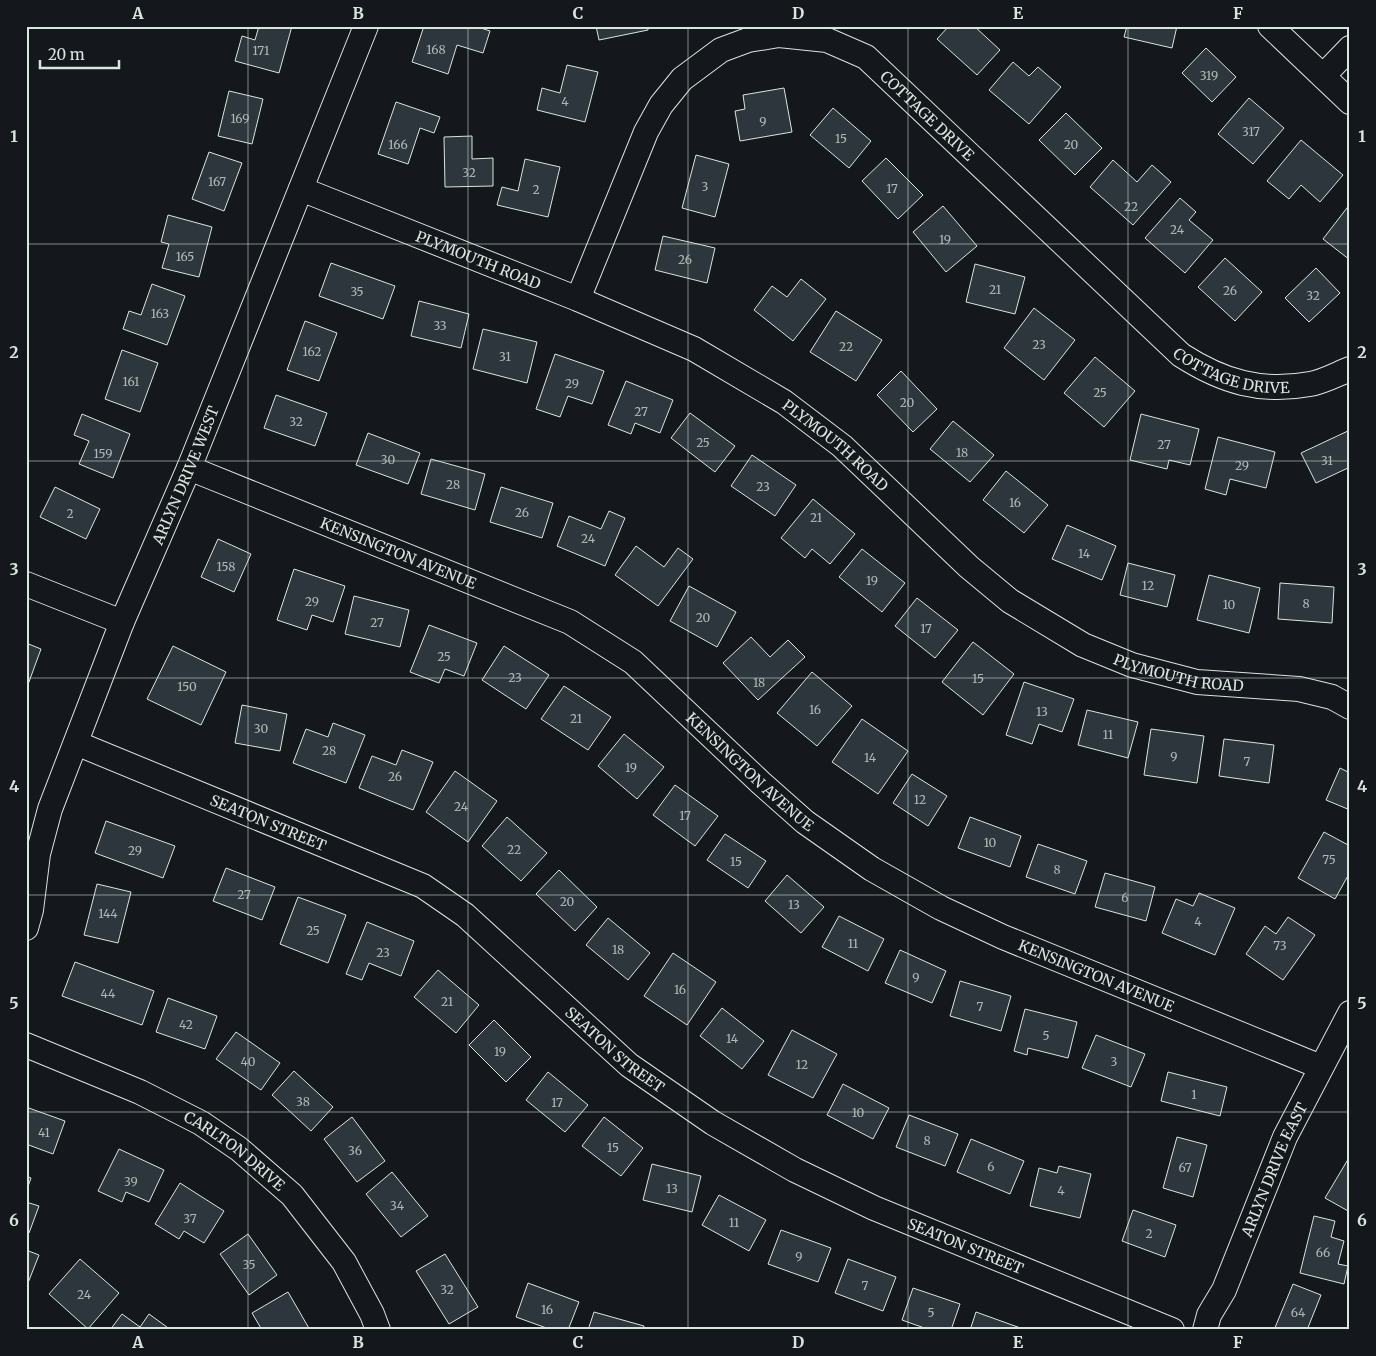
<svg xmlns="http://www.w3.org/2000/svg" width="1376" height="1356" font-family="Merriweather,serif">
  <style>
    .building { fill: #2c363c; stroke: #d8e6dc }
    .lines { fill: none; stroke-linecap: round; stroke-linejoin: round }
    .street-casing { stroke: #d8e6dc; stroke-width: 26 }
    .street { stroke: #14181c; stroke-width: 24 }
    .grid { fill: none; stroke: #d8e6dc; stroke-width: 1; stroke-opacity: 0.55 }
    .labels { text-anchor: middle; dominant-baseline: central; stroke-width: 4; stroke-linejoin: round; paint-order: stroke }
    .number-label { font-size: 12px; fill: #adbab4 }
    .street-label { font-size: 15px; fill: #d8e6dc; stroke: #14181c }
    .neatline { fill: none; stroke: #d8e6dc; stroke-width: 2 }
    .grid-label { font-size: 16px; text-anchor: middle; font-weight: bold; fill: #d8e6dc }
  </style>
  <rect width="100%" height="100%" fill="#14181c"/>
  <g class="building">
    <path d="M259 26H292L279 73 235 61 242 36 255 40Z"/>
    <path d="M424 26H475L490 31 483 53 457 45 448 74 412 62Z"/>
    <path d="M596 26H648V30L599 40Z"/>
    <path d="M949 26H974L1000 50 977 75 937 39Z"/>
    <path d="M1127 26H1177L1172 48 1124 37Z"/>
    <path d="M1206 48 1236 77 1212 102 1182 73Z"/>
    <path d="M1013 62 1029 76 1038 67 1061 87 1029 124 989 90Z"/>
    <path d="M567 65 598 72 585 122 537 110 542 88 560 93Z"/>
    <path d="M784 88 792 132 740 141 735 111 745 109 743 95Z"/>
    <path d="M229 91 263 99 252 144 218 136Z"/>
    <path d="M1249 98 1284 128 1253 164 1218 134Z"/>
    <path d="M396 102 440 117 434 133 420 128 408 164 378 154Z"/>
    <path d="M833 108 871 141 849 168 810 135Z"/>
    <path d="M1066 113 1102 148 1075 175 1039 140Z"/>
    <path d="M472 136V159L493 158V186L445 187 444 137Z"/>
    <path d="M1301 140 1343 175 1320 202 1301 185 1289 199 1267 181Z"/>
    <path d="M209 152 242 163 224 211 192 199Z"/>
    <path d="M696 155 729 164 715 217 682 208Z"/>
    <path d="M886 158 923 195 898 219 862 181Z"/>
    <path d="M525 159 560 167 548 217 497 205 502 187 518 191Z"/>
    <path d="M1113 160 1137 182 1152 165 1171 182 1133 225 1090 187Z"/>
    <path d="M1180 198 1196 212 1189 220 1213 240 1185 273 1145 238Z"/>
    <path d="M1350 204V260L1323 239Z"/>
    <path d="M943 206 977 246 946 272 913 232Z"/>
    <path d="M168 215 212 227 199 277 162 268 169 244 161 242Z"/>
    <path d="M663 236 715 248 707 283 655 270Z"/>
    <path d="M1225 258 1262 292 1235 321 1198 287Z"/>
    <path d="M331 263 395 286 383 319 319 296Z"/>
    <path d="M975 264 1025 277 1015 314 966 302Z"/>
    <path d="M1316 268 1340 293 1309 322 1285 298Z"/>
    <path d="M801 279 826 299 793 341 754 310 772 286 787 297Z"/>
    <path d="M152 284 185 296 167 345 123 329 129 311 141 315Z"/>
    <path d="M419 301 469 314 461 348 411 336Z"/>
    <path d="M1034 308 1075 340 1044 380 1004 348Z"/>
    <path d="M836 311 882 340 856 381 810 352Z"/>
    <path d="M305 321 337 333 319 381 287 370Z"/>
    <path d="M483 329 537 342 527 383 473 369Z"/>
    <path d="M122 350 158 363 140 412 105 399Z"/>
    <path d="M555 354 604 371 592 404 568 396 560 417 536 409Z"/>
    <path d="M1095 357 1135 391 1104 427 1064 393Z"/>
    <path d="M901 371 937 409 913 432 877 395Z"/>
    <path d="M626 381 673 400 660 433 635 423 631 434 608 425Z"/>
    <path d="M276 395 327 413 315 446 264 428Z"/>
    <path d="M690 413 735 446 715 472 671 438Z"/>
    <path d="M82 414 130 434 113 478 79 464 89 441 74 435Z"/>
    <path d="M1141 414 1199 429 1190 465 1169 460 1167 469 1130 460Z"/>
    <path d="M953 421 994 455 970 482 930 449Z"/>
    <path d="M1350 430V467L1316 483 1301 453Z"/>
    <path d="M368 433 420 453 408 484 356 465Z"/>
    <path d="M1218 437 1275 452 1266 488 1230 479 1226 495 1205 489Z"/>
    <path d="M752 455 796 485 775 516 731 486Z"/>
    <path d="M431 459 485 474 475 510 421 494Z"/>
    <path d="M1006 471 1048 505 1024 533 983 500Z"/>
    <path d="M55 487 100 509 86 539 40 517Z"/>
    <path d="M501 487 553 503 542 538 490 522Z"/>
    <path d="M813 499 855 534 830 564 812 549 805 558 781 538Z"/>
    <path d="M609 511 625 518 605 566 557 546 569 516 601 529Z"/>
    <path d="M1067 525 1116 546 1102 580 1052 559Z"/>
    <path d="M218 539 251 554 234 592 201 577Z"/>
    <path d="M636 546 664 567 678 548 693 559 658 606 615 575Z"/>
    <path d="M862 549 905 583 882 612 839 577Z"/>
    <path d="M1128 563 1175 575 1167 607 1120 595Z"/>
    <path d="M294 569 345 586 333 622 312 615 307 630 277 620Z"/>
    <path d="M1209 575 1260 588 1249 633 1197 620Z"/>
    <path d="M1280 583 1334 587 1332 623 1278 619Z"/>
    <path d="M689 586 736 612 717 647 670 621Z"/>
    <path d="M354 596 409 610 400 647 345 634Z"/>
    <path d="M917 598 958 630 935 658 895 626Z"/>
    <path d="M429 625 477 643 464 676 445 669 439 683 410 672Z"/>
    <path d="M751 637 770 657 788 640 805 657 758 700 723 663Z"/>
    <path d="M973 642 1014 674 983 715 942 682Z"/>
    <path d="M26 643 41 649 26 690Z"/>
    <path d="M173 646 226 672 201 725 147 699Z"/>
    <path d="M504 646 549 675 526 709 482 680Z"/>
    <path d="M812 672 852 706 817 746 777 713Z"/>
    <path d="M1024 682 1074 699 1062 732 1039 724 1032 744 1006 735Z"/>
    <path d="M564 686 611 717 588 750 541 719Z"/>
    <path d="M242 705 287 714 280 751 235 743Z"/>
    <path d="M1087 710 1138 722 1128 758 1078 745Z"/>
    <path d="M862 719 908 751 878 794 832 762Z"/>
    <path d="M333 723 365 735 346 783 293 763 306 729 328 737Z"/>
    <path d="M1151 729 1204 736 1197 783 1144 775Z"/>
    <path d="M624 734 664 767 637 799 598 766Z"/>
    <path d="M1224 739 1274 745 1269 783 1219 776Z"/>
    <path d="M402 750 433 762 413 810 359 788 372 756 396 765Z"/>
    <path d="M1340 768 1350 773V810L1326 800Z"/>
    <path d="M455 771 497 801 468 842 426 812Z"/>
    <path d="M912 774 947 796 928 826 893 803Z"/>
    <path d="M675 785 718 816 695 846 653 815Z"/>
    <path d="M507 817 547 853 521 881 482 846Z"/>
    <path d="M970 817 1021 836 1010 867 958 848Z"/>
    <path d="M106 821 175 846 163 878 95 853Z"/>
    <path d="M1324 832 1350 846V872L1335 899 1298 878Z"/>
    <path d="M725 834 766 861 748 888 707 860Z"/>
    <path d="M1038 844 1087 861 1075 894 1026 877Z"/>
    <path d="M226 868 275 887 262 920 213 901Z"/>
    <path d="M559 870 597 907 575 931 536 894Z"/>
    <path d="M1105 873 1155 887 1146 921 1095 907Z"/>
    <path d="M787 875 824 907 801 933 765 901Z"/>
    <path d="M97 884 131 892 118 943 84 935Z"/>
    <path d="M1199 893 1235 908 1215 955 1162 933 1176 899 1193 906Z"/>
    <path d="M298 897 346 915 328 963 280 944Z"/>
    <path d="M839 916 884 939 868 971 822 947Z"/>
    <path d="M1288 917 1315 935 1283 980 1246 954 1265 926 1276 934Z"/>
    <path d="M608 918 650 953 628 980 586 945Z"/>
    <path d="M367 922 414 941 401 976 369 963 362 980 346 974Z"/>
    <path d="M900 950 946 971 932 1003 885 983Z"/>
    <path d="M673 953 716 982 687 1025 644 996Z"/>
    <path d="M75 962 154 991 142 1025 62 996Z"/>
    <path d="M438 970 479 1005 456 1033 414 997Z"/>
    <path d="M960 981 1011 996 1001 1031 950 1016Z"/>
    <path d="M168 998 217 1016 205 1049 156 1032Z"/>
    <path d="M722 1008 764 1041 742 1069 700 1036Z"/>
    <path d="M1025 1009 1077 1022 1068 1058 1028 1048 1027 1055 1014 1051Z"/>
    <path d="M494 1020 531 1057 506 1082 469 1045Z"/>
    <path d="M792 1030 837 1054 813 1098 768 1075Z"/>
    <path d="M236 1032 280 1063 261 1090 216 1059Z"/>
    <path d="M1096 1035 1145 1054 1131 1087 1082 1068Z"/>
    <path d="M294 1071 333 1107 311 1131 272 1095Z"/>
    <path d="M548 1072 588 1105 565 1132 526 1100Z"/>
    <path d="M1168 1072 1227 1087 1220 1116 1161 1101Z"/>
    <path d="M843 1084 889 1108 873 1139 827 1115Z"/>
    <path d="M26 1107 65 1121 53 1154 26 1144Z"/>
    <path d="M909 1115 958 1134 945 1166 896 1147Z"/>
    <path d="M352 1117 385 1161 357 1182 324 1139Z"/>
    <path d="M604 1117 643 1148 621 1176 582 1146Z"/>
    <path d="M1177 1137 1207 1145 1193 1197 1163 1188Z"/>
    <path d="M971 1139 1024 1161 1010 1194 957 1172Z"/>
    <path d="M119 1149 164 1170 149 1202 126 1192 122 1202 98 1191Z"/>
    <path d="M1350 1156V1212L1325 1198Z"/>
    <path d="M652 1164 701 1176 692 1212 643 1200Z"/>
    <path d="M1059 1166 1091 1174 1080 1218 1030 1206 1039 1168 1057 1173Z"/>
    <path d="M392 1172 428 1216 401 1237 366 1194Z"/>
    <path d="M26 1176 31 1178 26 1192Z"/>
    <path d="M180 1183 224 1211 204 1243 184 1231 179 1239 155 1224Z"/>
    <path d="M719 1195 766 1220 749 1251 702 1225Z"/>
    <path d="M26 1202 39 1206 29 1233 26 1232Z"/>
    <path d="M1133 1210 1176 1225 1165 1257 1122 1241Z"/>
    <path d="M1314 1216 1335 1221 1331 1237 1344 1241 1338 1264 1348 1266 1344 1284 1300 1273Z"/>
    <path d="M781 1230 831 1248 818 1282 768 1264Z"/>
    <path d="M248 1234 277 1275 249 1295 220 1254Z"/>
    <path d="M26 1250 39 1255 26 1288Z"/>
    <path d="M445 1254 478 1307 449 1324 416 1271Z"/>
    <path d="M80 1259 119 1293 88 1329 49 1294Z"/>
    <path d="M848 1259 896 1277 883 1311 835 1293Z"/>
    <path d="M528 1283 579 1302 568 1330H552L516 1317Z"/>
    <path d="M1293 1284 1321 1295 1307 1330H1274Z"/>
    <path d="M913 1288 960 1304 951 1330H930L902 1320Z"/>
    <path d="M288 1292 310 1330H262L252 1313Z"/>
    <path d="M594 1312 644 1326 643 1330H588Z"/>
    <path d="M976 1312 1026 1330H970Z"/>
    <path d="M122 1314 140 1327 149 1314 171 1330H110Z"/>
  </g>
  <g class="lines">
    <g class="street-casing">
      <g id="street">
        <path d="M1270 26 1350 102"/>
        <path d="M1323 76 1350 48"/>
        <path id="s1" d="M301 189 578 299 694 349 784 402 842 446 969 567 1010 601 1083 645 1132 665 1197 682 1299 689 1332 697 1350 707"/>
        <path id="s2" d="M578 299 646 132 661 105 682 79 721 50 748 40 779 35 827 40 866 57 1181 355C1223 382 1261 393 1310 384 1323 382 1337 374 1350 369"/>
        <path id="s3" d="M189 468 570 622 633 662 761 783 805 822 872 869 941 908 1003 937 1321 1067"/>
        <path d="M26 584 122 622"/>
        <path id="s4" d="M76 743 423 886 465 915 629 1065 713 1123 795 1170 874 1208 1172 1330"/>
        <path id="s5" d="M26 928 31 910 38 854 50 809 122 622 189 468 366 26"/>
        <path id="s6" d="M26 1045 140 1092 201 1123 239 1149 292 1195 344 1262 372 1314 378 1330"/>
        <path id="s7" d="M1205 1330 1209 1315 1224 1290 1285 1137 1350 1013"/>
      </g>
    </g>
    <use href="#street" class="street"/>
  </g>
  <path class="grid" d="M248 26V1330M468 26V1330M688 26V1330M908 26V1330M1128 26V1330M26 244H1350M26 461H1350M26 678H1350M26 895H1350M26 1112H1350"/>
  <g class="labels">
    <g class="number-label">
      <text x="436" y="49">168</text>
      <text x="261" y="50">171</text>
      <text x="1209" y="75">319</text>
      <text x="565" y="101">4</text>
      <text x="240" y="118">169</text>
      <text x="763" y="121">9</text>
      <text x="1251" y="131">317</text>
      <text x="841" y="138">15</text>
      <text x="398" y="144">166</text>
      <text x="1071" y="144">20</text>
      <text x="469" y="172">32</text>
      <text x="217" y="181">167</text>
      <text x="705" y="186">3</text>
      <text x="892" y="188">17</text>
      <text x="536" y="189">2</text>
      <text x="1131" y="206">22</text>
      <text x="1177" y="229">24</text>
      <text x="945" y="239">19</text>
      <text x="185" y="256">165</text>
      <text x="685" y="259">26</text>
      <text x="995" y="289">21</text>
      <text x="1230" y="290">26</text>
      <text x="357" y="291">35</text>
      <text x="1313" y="295">32</text>
      <text x="160" y="313">163</text>
      <text x="440" y="325">33</text>
      <text x="1039" y="344">23</text>
      <text x="846" y="346">22</text>
      <text x="312" y="351">162</text>
      <text x="505" y="356">31</text>
      <text x="131" y="381">161</text>
      <text x="572" y="383">29</text>
      <text x="1100" y="392">25</text>
      <text x="907" y="402">20</text>
      <text x="641" y="411">27</text>
      <text x="296" y="421">32</text>
      <text x="703" y="442">25</text>
      <text x="1164" y="444">27</text>
      <text x="962" y="452">18</text>
      <text x="103" y="453">159</text>
      <text x="388" y="459">30</text>
      <text x="1327" y="460">31</text>
      <text x="1242" y="465">29</text>
      <text x="453" y="484">28</text>
      <text x="763" y="486">23</text>
      <text x="1015" y="502">16</text>
      <text x="522" y="512">26</text>
      <text x="70" y="513">2</text>
      <text x="816" y="517">21</text>
      <text x="588" y="538">24</text>
      <text x="1084" y="553">14</text>
      <text x="226" y="566">158</text>
      <text x="872" y="580">19</text>
      <text x="1148" y="585">12</text>
      <text x="312" y="601">29</text>
      <text x="1306" y="603">8</text>
      <text x="1229" y="604">10</text>
      <text x="703" y="617">20</text>
      <text x="377" y="622">27</text>
      <text x="926" y="628">17</text>
      <text x="444" y="656">25</text>
      <text x="515" y="677">23</text>
      <text x="978" y="678">15</text>
      <text x="759" y="682">18</text>
      <text x="187" y="686">150</text>
      <text x="815" y="709">16</text>
      <text x="1042" y="711">13</text>
      <text x="576" y="718">21</text>
      <text x="261" y="728">30</text>
      <text x="1108" y="734">11</text>
      <text x="329" y="750">28</text>
      <text x="1174" y="756">9</text>
      <text x="870" y="757">14</text>
      <text x="1247" y="761">7</text>
      <text x="631" y="767">19</text>
      <text x="395" y="776">26</text>
      <text x="920" y="799">12</text>
      <text x="461" y="806">24</text>
      <text x="685" y="815">17</text>
      <text x="990" y="842">10</text>
      <text x="514" y="849">22</text>
      <text x="135" y="850">29</text>
      <text x="1329" y="859">75</text>
      <text x="736" y="861">15</text>
      <text x="1057" y="869">8</text>
      <text x="244" y="894">27</text>
      <text x="1125" y="897">6</text>
      <text x="567" y="901">20</text>
      <text x="794" y="904">13</text>
      <text x="108" y="913">144</text>
      <text x="1198" y="921">4</text>
      <text x="313" y="930">25</text>
      <text x="853" y="943">11</text>
      <text x="1280" y="945">73</text>
      <text x="618" y="949">18</text>
      <text x="383" y="952">23</text>
      <text x="916" y="977">9</text>
      <text x="680" y="989">16</text>
      <text x="108" y="993">44</text>
      <text x="447" y="1001">21</text>
      <text x="980" y="1006">7</text>
      <text x="186" y="1024">42</text>
      <text x="1046" y="1035">5</text>
      <text x="732" y="1038">14</text>
      <text x="500" y="1051">19</text>
      <text x="248" y="1061">40</text>
      <text x="1114" y="1061">3</text>
      <text x="802" y="1064">12</text>
      <text x="1194" y="1094">1</text>
      <text x="303" y="1101">38</text>
      <text x="557" y="1102">17</text>
      <text x="858" y="1112">10</text>
      <text x="44" y="1132">41</text>
      <text x="927" y="1140">8</text>
      <text x="613" y="1147">15</text>
      <text x="355" y="1150">36</text>
      <text x="991" y="1166">6</text>
      <text x="1185" y="1167">67</text>
      <text x="131" y="1181">39</text>
      <text x="672" y="1188">13</text>
      <text x="1061" y="1190">4</text>
      <text x="397" y="1205">34</text>
      <text x="190" y="1218">37</text>
      <text x="734" y="1222">11</text>
      <text x="1149" y="1233">2</text>
      <text x="1323" y="1252">66</text>
      <text x="799" y="1256">9</text>
      <text x="249" y="1264">35</text>
      <text x="865" y="1285">7</text>
      <text x="447" y="1289">32</text>
      <text x="84" y="1294">24</text>
      <text x="547" y="1309">16</text>
      <text x="931" y="1312">5</text>
      <text x="1298" y="1312">64</text>
    </g>
    <g class="street-label">
      <text stroke="none"><textPath href="#s2" startOffset="529">COTTAGE DRIVE</textPath></text>
      <text stroke="none"><textPath href="#s1" startOffset="191">PLYMOUTH ROAD</textPath></text>
      <text stroke="none"><textPath href="#s2" startOffset="932">COTTAGE DRIVE</textPath></text>
      <text stroke="none"><textPath href="#s1" startOffset="596">PLYMOUTH ROAD</textPath></text>
      <text stroke="none"><textPath href="#s5" startOffset="482">ARLYN DRIVE WEST</textPath></text>
      <text stroke="none"><textPath href="#s3" startOffset="226">KENSINGTON AVENUE</textPath></text>
      <text stroke="none"><textPath href="#s1" startOffset="1016">PLYMOUTH ROAD</textPath></text>
      <text stroke="none"><textPath href="#s3" startOffset="646">KENSINGTON AVENUE</textPath></text>
      <text stroke="none"><textPath href="#s4" startOffset="208">SEATON STREET</textPath></text>
      <text stroke="none"><textPath href="#s3" startOffset="1051">KENSINGTON AVENUE</textPath></text>
      <text stroke="none"><textPath href="#s4" startOffset="628">SEATON STREET</textPath></text>
      <text stroke="none"><textPath href="#s6" startOffset="235">CARLTON DRIVE</textPath></text>
      <text stroke="none"><textPath href="#s7" startOffset="175">ARLYN DRIVE EAST</textPath></text>
      <text stroke="none"><textPath href="#s4" startOffset="1032">SEATON STREET</textPath></text>
    </g>
  </g>
  <rect width="1376" height="1356" fill="none" stroke="#14181c" stroke-width="55"/>
  <path d="M40 60v8h79v-8" fill="none" stroke="#d8e6dc" stroke-width="2.5"/>
  <text x="48" y="60" font-size="15" fill="#d8e6dc" stroke="#14181c" stroke-width="4" paint-order="stroke">20 m</text>
  <rect x="28" y="28" width="1320" height="1300" class="neatline"/>
  <g class="grid-label">
    <text x="138" y="19">A</text>
    <text x="358" y="19">B</text>
    <text x="578" y="19">C</text>
    <text x="798" y="19">D</text>
    <text x="1018" y="19">E</text>
    <text x="1238" y="19">F</text>
    <text x="14" y="142">1</text>
    <text x="1362" y="142">1</text>
    <text x="14" y="358">2</text>
    <text x="1362" y="358">2</text>
    <text x="14" y="575">3</text>
    <text x="1362" y="575">3</text>
    <text x="14" y="792">4</text>
    <text x="1362" y="792">4</text>
    <text x="14" y="1009">5</text>
    <text x="1362" y="1009">5</text>
    <text x="14" y="1226">6</text>
    <text x="1362" y="1226">6</text>
    <text x="138" y="1348">A</text>
    <text x="358" y="1348">B</text>
    <text x="578" y="1348">C</text>
    <text x="798" y="1348">D</text>
    <text x="1018" y="1348">E</text>
    <text x="1238" y="1348">F</text>
  </g>
</svg>
